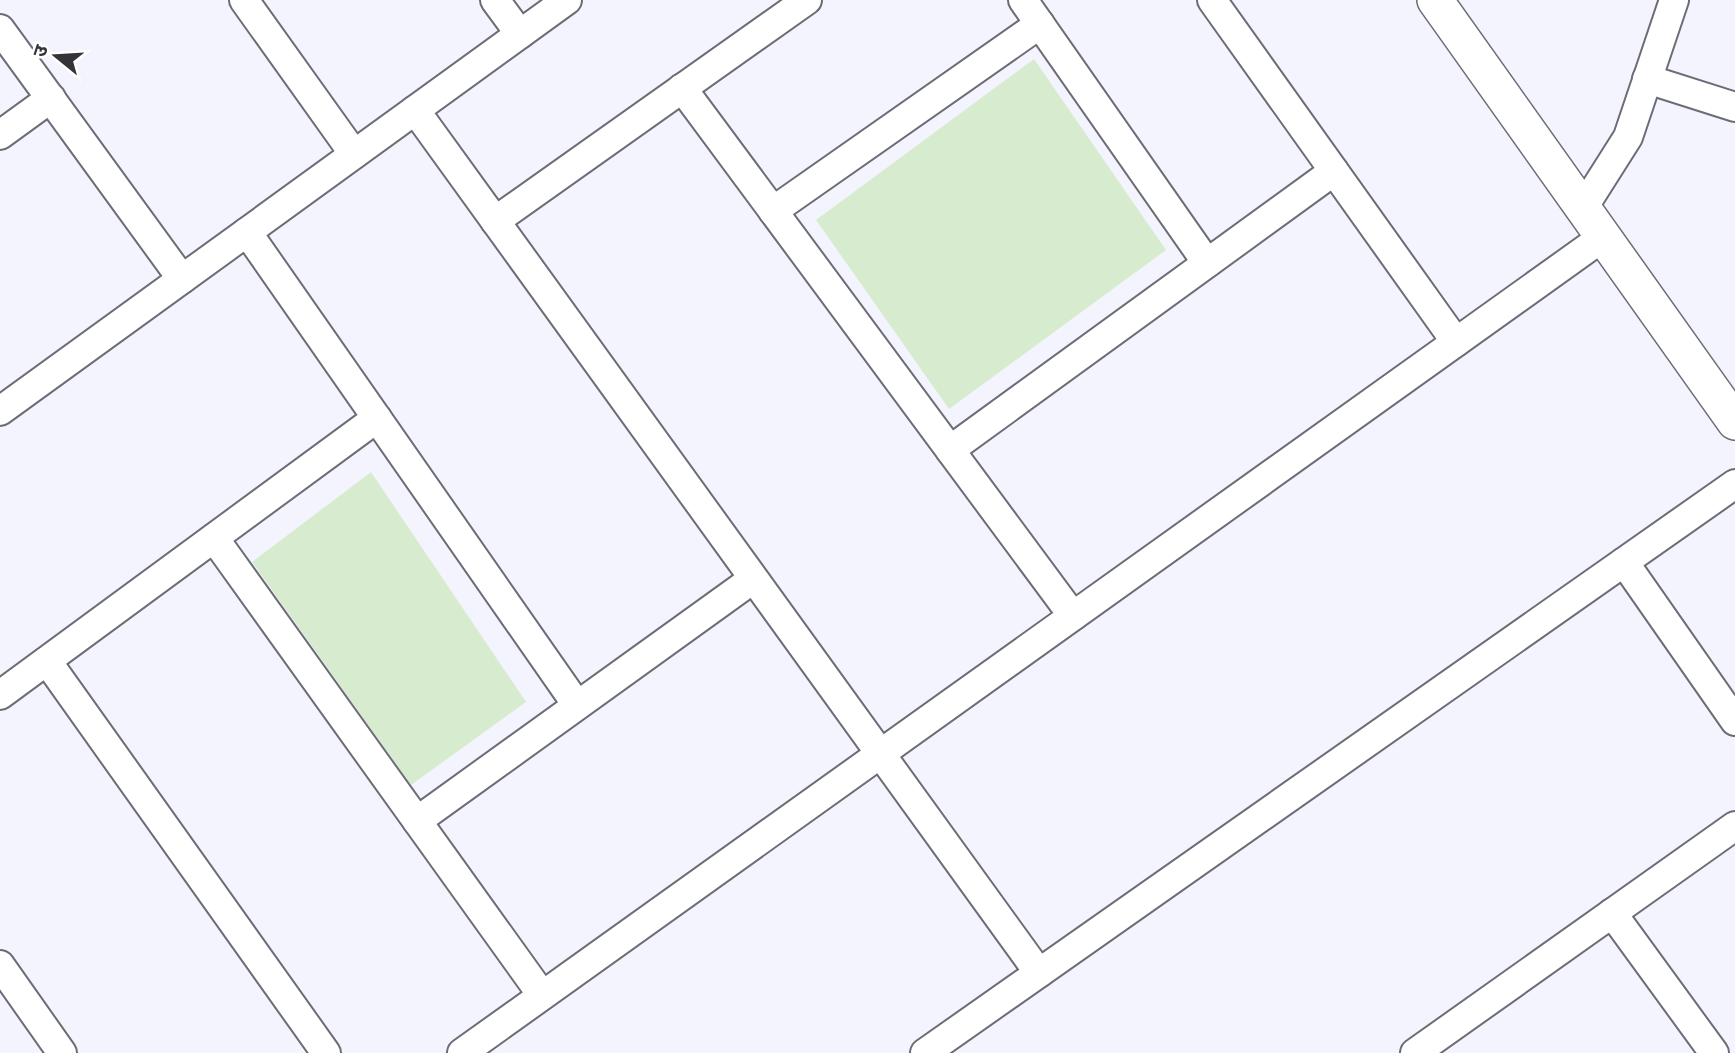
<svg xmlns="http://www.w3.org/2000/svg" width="1735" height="1053" font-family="'Roboto Condensed','Noto Sans Devanagari',sans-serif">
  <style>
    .green { fill: #d7ecce }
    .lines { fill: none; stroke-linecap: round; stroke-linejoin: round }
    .minor-casing { stroke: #6c6c76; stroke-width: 32 }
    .tertiary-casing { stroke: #6c6c76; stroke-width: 38 }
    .minor { stroke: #fff; stroke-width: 28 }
    .tertiary { stroke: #fff; stroke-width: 35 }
  </style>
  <rect width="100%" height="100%" fill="#f4f4ff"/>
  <g class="green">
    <path d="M1034 59 1166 250 949 409 816 220Z"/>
    <path d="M371 472 526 702 411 785 252 562Z"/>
  </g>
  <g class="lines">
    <g class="minor-casing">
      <g id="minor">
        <path d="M244 0 354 154"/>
        <path d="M495 0 520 34"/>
        <path d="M1023 0 1207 263"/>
        <path d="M1212 0 1456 342"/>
        <path d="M0 29 182 279"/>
        <path d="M1647 79 1735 107"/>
        <path d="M682 88 1073 616"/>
        <path d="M415 110 1039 973"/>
        <path d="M0 135 51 98"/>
        <path d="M1583 208 1628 137 1674 0"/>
        <path d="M773 211 1040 24"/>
        <path d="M495 221 807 0"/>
        <path d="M247 232 577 705"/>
        <path d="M0 411 567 0"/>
        <path d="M950 450 1334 171"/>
        <path d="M214 538 542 995"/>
        <path d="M1624 562 1735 721"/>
        <path d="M47 661 326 1053"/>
        <path d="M0 695 377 418"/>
        <path d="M417 821 753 579"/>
        <path d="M1612 913 1714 1053"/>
        <path d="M0 965 62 1053"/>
        <path d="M462 1053 1603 237"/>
        <path d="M925 1053 1735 484"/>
        <path d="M1415 1053 1735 826"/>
      </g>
    </g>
    <g class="tertiary-casing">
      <path id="tertiary" d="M1435 0 1735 422"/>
    </g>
    <use href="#minor" class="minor"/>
    <use href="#tertiary" class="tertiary"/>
  </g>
  <g transform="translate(56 56) rotate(288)" stroke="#ffffff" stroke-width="5" paint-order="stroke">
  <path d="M0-5L12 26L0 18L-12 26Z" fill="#343438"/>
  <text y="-10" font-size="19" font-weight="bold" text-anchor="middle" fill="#343438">उ</text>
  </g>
</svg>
